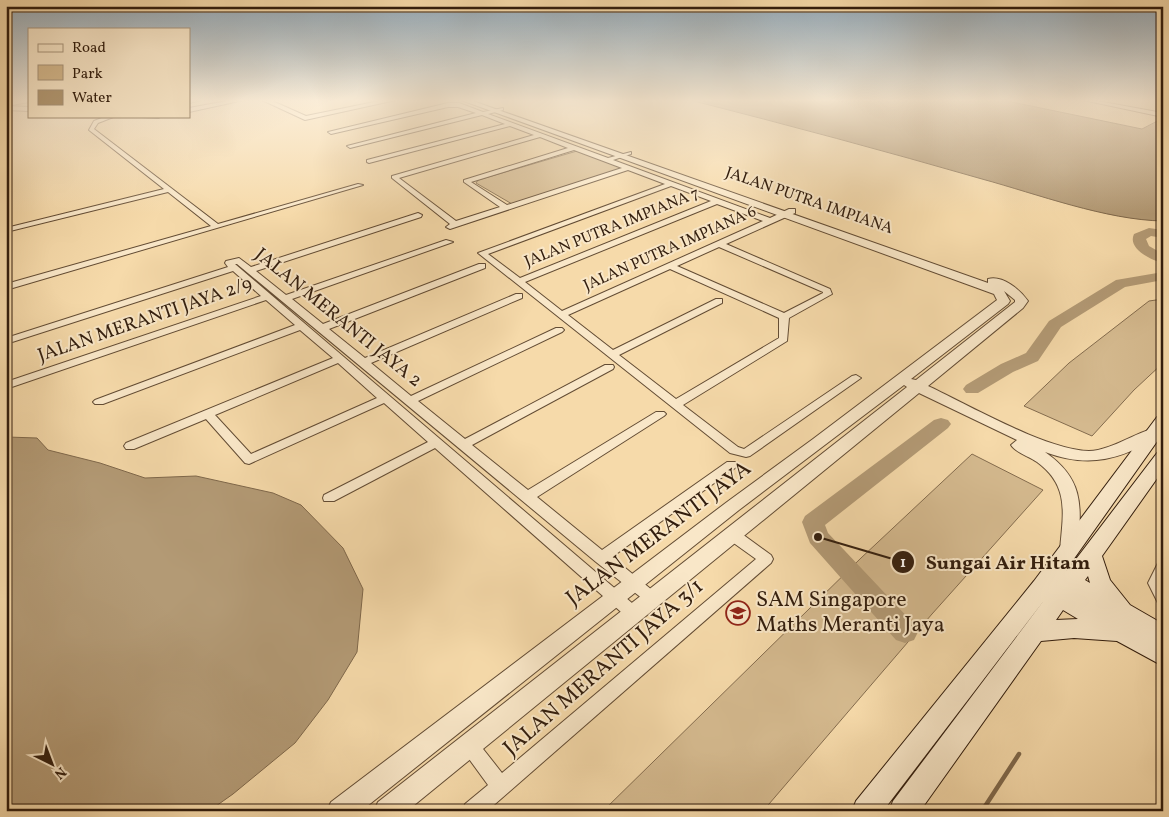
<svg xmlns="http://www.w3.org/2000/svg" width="1169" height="817" font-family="Vollkorn,serif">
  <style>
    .green { fill: #d5ba8f; stroke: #846c4e }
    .water { fill: #b39a75; stroke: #7f684b }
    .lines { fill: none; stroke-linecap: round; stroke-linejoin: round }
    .stream { stroke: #7f684b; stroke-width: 4.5 }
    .river { fill: #b39a75; fill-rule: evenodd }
    .minor-casing { stroke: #634c34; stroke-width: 2 }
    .tertiary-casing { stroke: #634c34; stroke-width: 2 }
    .secondary-casing { stroke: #321d0d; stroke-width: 2 }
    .minor { fill: #f9e7c8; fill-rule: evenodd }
    .tertiary { fill: #f9e7c8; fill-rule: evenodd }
    .secondary { fill: #f9e7c8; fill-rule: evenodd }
    .labels { text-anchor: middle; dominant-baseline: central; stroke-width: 4; stroke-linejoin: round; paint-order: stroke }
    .far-street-label { font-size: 16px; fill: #321d0d; stroke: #f9e7c8 }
    .street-label { font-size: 19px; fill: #321d0d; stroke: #f9e7c8 }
    .near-street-label { font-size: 22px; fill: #321d0d; stroke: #f9e7c8 }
    .near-poi-label { font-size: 22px; fill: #321d0d; stroke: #f9e7c8; text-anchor: start }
    .leader { fill: none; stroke: #321d0d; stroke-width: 2 }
    .callout-dot { fill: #321d0d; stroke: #f9e7c8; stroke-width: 2 }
    .mark-label { font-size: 15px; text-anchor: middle; font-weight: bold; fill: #fff }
    .callout-label { font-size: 20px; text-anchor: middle; font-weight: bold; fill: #321d0d; stroke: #f9e7c8; stroke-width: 4; stroke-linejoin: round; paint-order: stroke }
  </style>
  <rect width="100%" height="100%" fill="#f6daaa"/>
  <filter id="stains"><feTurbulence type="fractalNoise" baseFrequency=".004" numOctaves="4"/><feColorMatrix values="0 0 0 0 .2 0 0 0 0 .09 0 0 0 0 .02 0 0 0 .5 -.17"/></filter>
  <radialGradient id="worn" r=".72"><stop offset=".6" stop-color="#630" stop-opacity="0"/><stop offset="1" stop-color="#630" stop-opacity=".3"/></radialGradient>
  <g class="green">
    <path d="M577 151 621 166 620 169 512 204 476 183 478 180Z"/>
    <path d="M1163 299V363L1134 390 1092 436 1024 406 1069 363 1149 301Z"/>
    <path d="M972 454 1043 490 932 614 763 811H603L861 558Z"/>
  </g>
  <g class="water">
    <path d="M690 100H1002L1142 129 1163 118V221C1106 220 1037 194 982 179 885 151 788 125 690 100Z"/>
    <path d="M7 437 37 438 48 450 100 463 145 478 196 476 273 493 301 505 343 548 363 589 357 652 328 700 295 743 233 794 209 811H6Z"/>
  </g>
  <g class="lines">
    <path class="stream" d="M982 811 1019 754"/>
    <g class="river">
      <path d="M1149 228 1163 230V238L1151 236 1146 239 1149 246 1163 254V263C1151 260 1127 249 1134 234Z"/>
      <path d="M1163 272V280L1125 287 1061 327 1038 361 1013 372 978 393H966L963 389 966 385 1001 364 1026 353 1049 321 1116 280Z"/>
      <path d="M941 418 948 420 951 424 948 428 825 525 828 533 914 624 918 632 914 640 905 643 896 640 810 543 802 522 805 516 934 420Z"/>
    </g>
    <g class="minor-casing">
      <g id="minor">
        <path d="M22 100H29V102L6 106V102Z"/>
        <path d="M189 100H201L189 103Z"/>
        <path d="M1083 100H1092L1163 113V117Z"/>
        <path d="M448 103H459L483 112 503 108V110L488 114 608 158 631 152V154L613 160 770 218 789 209H795V213L726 244 830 289 832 294 789 318 787 341 683 405 738 447 744 449 852 376 856 375 861 378 750 456 746 457 730 453 478 253 665 184 628 170 450 229 446 227 450 224 392 178V176L534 135 510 126 369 163 367 162V160L505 124 482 115 350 148 347 146 476 113 458 107H448L331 134 328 132ZM540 137 568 148 464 180V182L500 207 456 221 399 178ZM574 150 622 168 507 205 471 182ZM671 186 711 201 520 278 488 254ZM717 204 763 221 562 311 525 282ZM719 247 823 292V293L784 313 677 266ZM670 269 779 318V338L676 399 619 355 722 303V299H716L613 350 568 315Z"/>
        <path d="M107 116H116L98 123 94 129 218 224 358 184 363 185 6 290V284L211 226 168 192 6 232V228L164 189 89 130 94 121Z"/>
        <path d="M418 213 422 215 421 217 256 271 286 295 446 240 453 242 292 299 323 324 479 264H485V268L329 329 365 358 516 294H522V298L371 363 411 396 556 328H562L564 330 562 332 418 401 465 439 605 365H613L614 367 613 369 472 445 528 490 656 412H664L666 414 664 416 537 497 602 550 727 462H735L737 465 735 468 612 557 658 595 660 599 658 603 653 605 648 603 596 562 237 264H235L639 609 642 614 639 619 634 620 629 619 435 448 334 501H324L323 498 324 495 428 442 384 403 249 464 245 463 206 419 134 449H126L124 446 126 443 333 358 300 330 103 404H95L93 402 95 400 295 325 266 300 6 389V382L261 296 233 271 6 344V338L228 267 225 263 226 261 239 258 251 267ZM338 363 377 398 251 454 215 415Z"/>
        <path d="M733 530 738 531 771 555 773 559 771 563 487 811H463L465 804 488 785 464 752 461 746 464 740 470 737 476 740 502 773 756 559 728 539 726 535 728 531Z"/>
        <path d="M1163 561V605L1158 603 1148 583 1158 563Z"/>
      </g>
    </g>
    <g class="tertiary-casing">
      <g id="tertiary">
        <path d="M232 100H244L189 112V108Z"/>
        <path d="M262 100H270L306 116 384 100H396L305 120Z"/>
        <path d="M461 100H470L988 283V279C1003 275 1020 290 1028 301L1023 308 928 386C969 405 1046 450 1089 451 1113 451 1147 425 1161 428L1163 432 1161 436C1121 459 1090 469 1045 452 1085 480 1081 506 1078 550L1076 555 1069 557 1062 555 1060 550C1063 514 1070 486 1037 462 1029 456 1016 453 1011 445L1017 440 919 393 407 811H374L378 802 907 387 904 385 739 510 361 811H327L331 802 727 502 813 439 997 300 994 294 983 290ZM1004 291 1015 300V302L916 380 911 379 1008 304 1010 301Z"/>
        <path d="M6 106 29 107V111L6 110Z"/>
        <path d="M100 116H111L107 118Z"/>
        <path d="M126 116H162L158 118Z"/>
      </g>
    </g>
    <g class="secondary-casing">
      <path id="secondary" d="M1163 416V433L1066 570 1067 571 1157 453 1163 451V470L1102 556 1110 580 1130 605 1163 624V666L1117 641 1074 638 1041 641 920 811H889L893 801 1045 599 883 811H852L856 801 1034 581 1157 417ZM1088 576 1090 583 1085 580ZM1063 610 1078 619 1056 620Z"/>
    </g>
    <use href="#minor" class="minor"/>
    <use href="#tertiary" class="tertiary"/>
    <use href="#secondary" class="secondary"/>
  </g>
  <linearGradient id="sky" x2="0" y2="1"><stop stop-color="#93aaba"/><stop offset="0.47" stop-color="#fbeed9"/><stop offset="1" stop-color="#fbeed9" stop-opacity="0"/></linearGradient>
  <rect width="1169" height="214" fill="url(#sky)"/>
  <defs>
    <g id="school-ring" transform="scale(1.25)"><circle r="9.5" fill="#f9e7c8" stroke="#8f2418" stroke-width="1.5"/><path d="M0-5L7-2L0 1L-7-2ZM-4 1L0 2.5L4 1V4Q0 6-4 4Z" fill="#8f2418"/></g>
  </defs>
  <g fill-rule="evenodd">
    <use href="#school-ring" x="738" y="613"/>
  </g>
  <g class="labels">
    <g class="far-street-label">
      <text transform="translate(809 201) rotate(19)">JALAN PUTRA IMPIANA</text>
      <text transform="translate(612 228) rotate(-22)">JALAN PUTRA IMPIANA 7</text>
      <text transform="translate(670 249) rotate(-24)">JALAN PUTRA IMPIANA 6</text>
    </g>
    <g class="street-label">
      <text transform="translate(338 318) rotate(39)">JALAN MERANTI JAYA 2</text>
      <text transform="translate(145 320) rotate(-19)">JALAN MERANTI JAYA 2/9</text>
    </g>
    <g class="near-street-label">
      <text transform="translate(659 534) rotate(-37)">JALAN MERANTI JAYA</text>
      <text transform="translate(604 668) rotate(-41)">JALAN MERANTI JAYA 3/1</text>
    </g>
    <g class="near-poi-label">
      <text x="756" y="600">SAM Singapore<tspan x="756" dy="25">Maths Meranti Jaya</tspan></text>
    </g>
  </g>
  <path class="leader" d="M818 537L903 562"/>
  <g class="callout-dot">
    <circle cx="818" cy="537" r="5"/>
    <circle cx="903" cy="562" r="12"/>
  </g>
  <g class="mark-label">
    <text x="903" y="567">1</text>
  </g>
  <g class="callout-label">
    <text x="1008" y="569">Sungai Air Hitam</text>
  </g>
  <rect width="1169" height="817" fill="none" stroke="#f6daaa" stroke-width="25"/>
  <rect x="8" y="8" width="1154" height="802" fill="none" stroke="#321d0d" stroke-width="2.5"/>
  <rect x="12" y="12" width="1144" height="792" fill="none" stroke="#321d0d"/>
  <rect x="28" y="28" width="162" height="90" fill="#f9e7c8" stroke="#a9967d"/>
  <rect x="38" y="44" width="25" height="8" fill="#f9e7c8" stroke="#a9967d"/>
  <text x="72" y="52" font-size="15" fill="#321d0d">Road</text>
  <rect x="38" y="65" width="25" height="15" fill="#d5ba8f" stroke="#a9967d"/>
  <text x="72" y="78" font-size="15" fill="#321d0d">Park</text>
  <rect x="38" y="90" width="25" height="15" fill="#b39a75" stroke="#a9967d"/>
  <text x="72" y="102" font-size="15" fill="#321d0d">Water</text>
  <g transform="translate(52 764) rotate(138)" stroke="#f9e7c8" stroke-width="4" paint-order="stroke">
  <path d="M0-4L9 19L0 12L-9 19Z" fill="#321d0d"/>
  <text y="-8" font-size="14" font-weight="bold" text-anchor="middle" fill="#321d0d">N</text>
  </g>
  <rect width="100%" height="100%" filter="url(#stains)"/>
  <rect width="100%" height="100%" fill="url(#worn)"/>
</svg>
